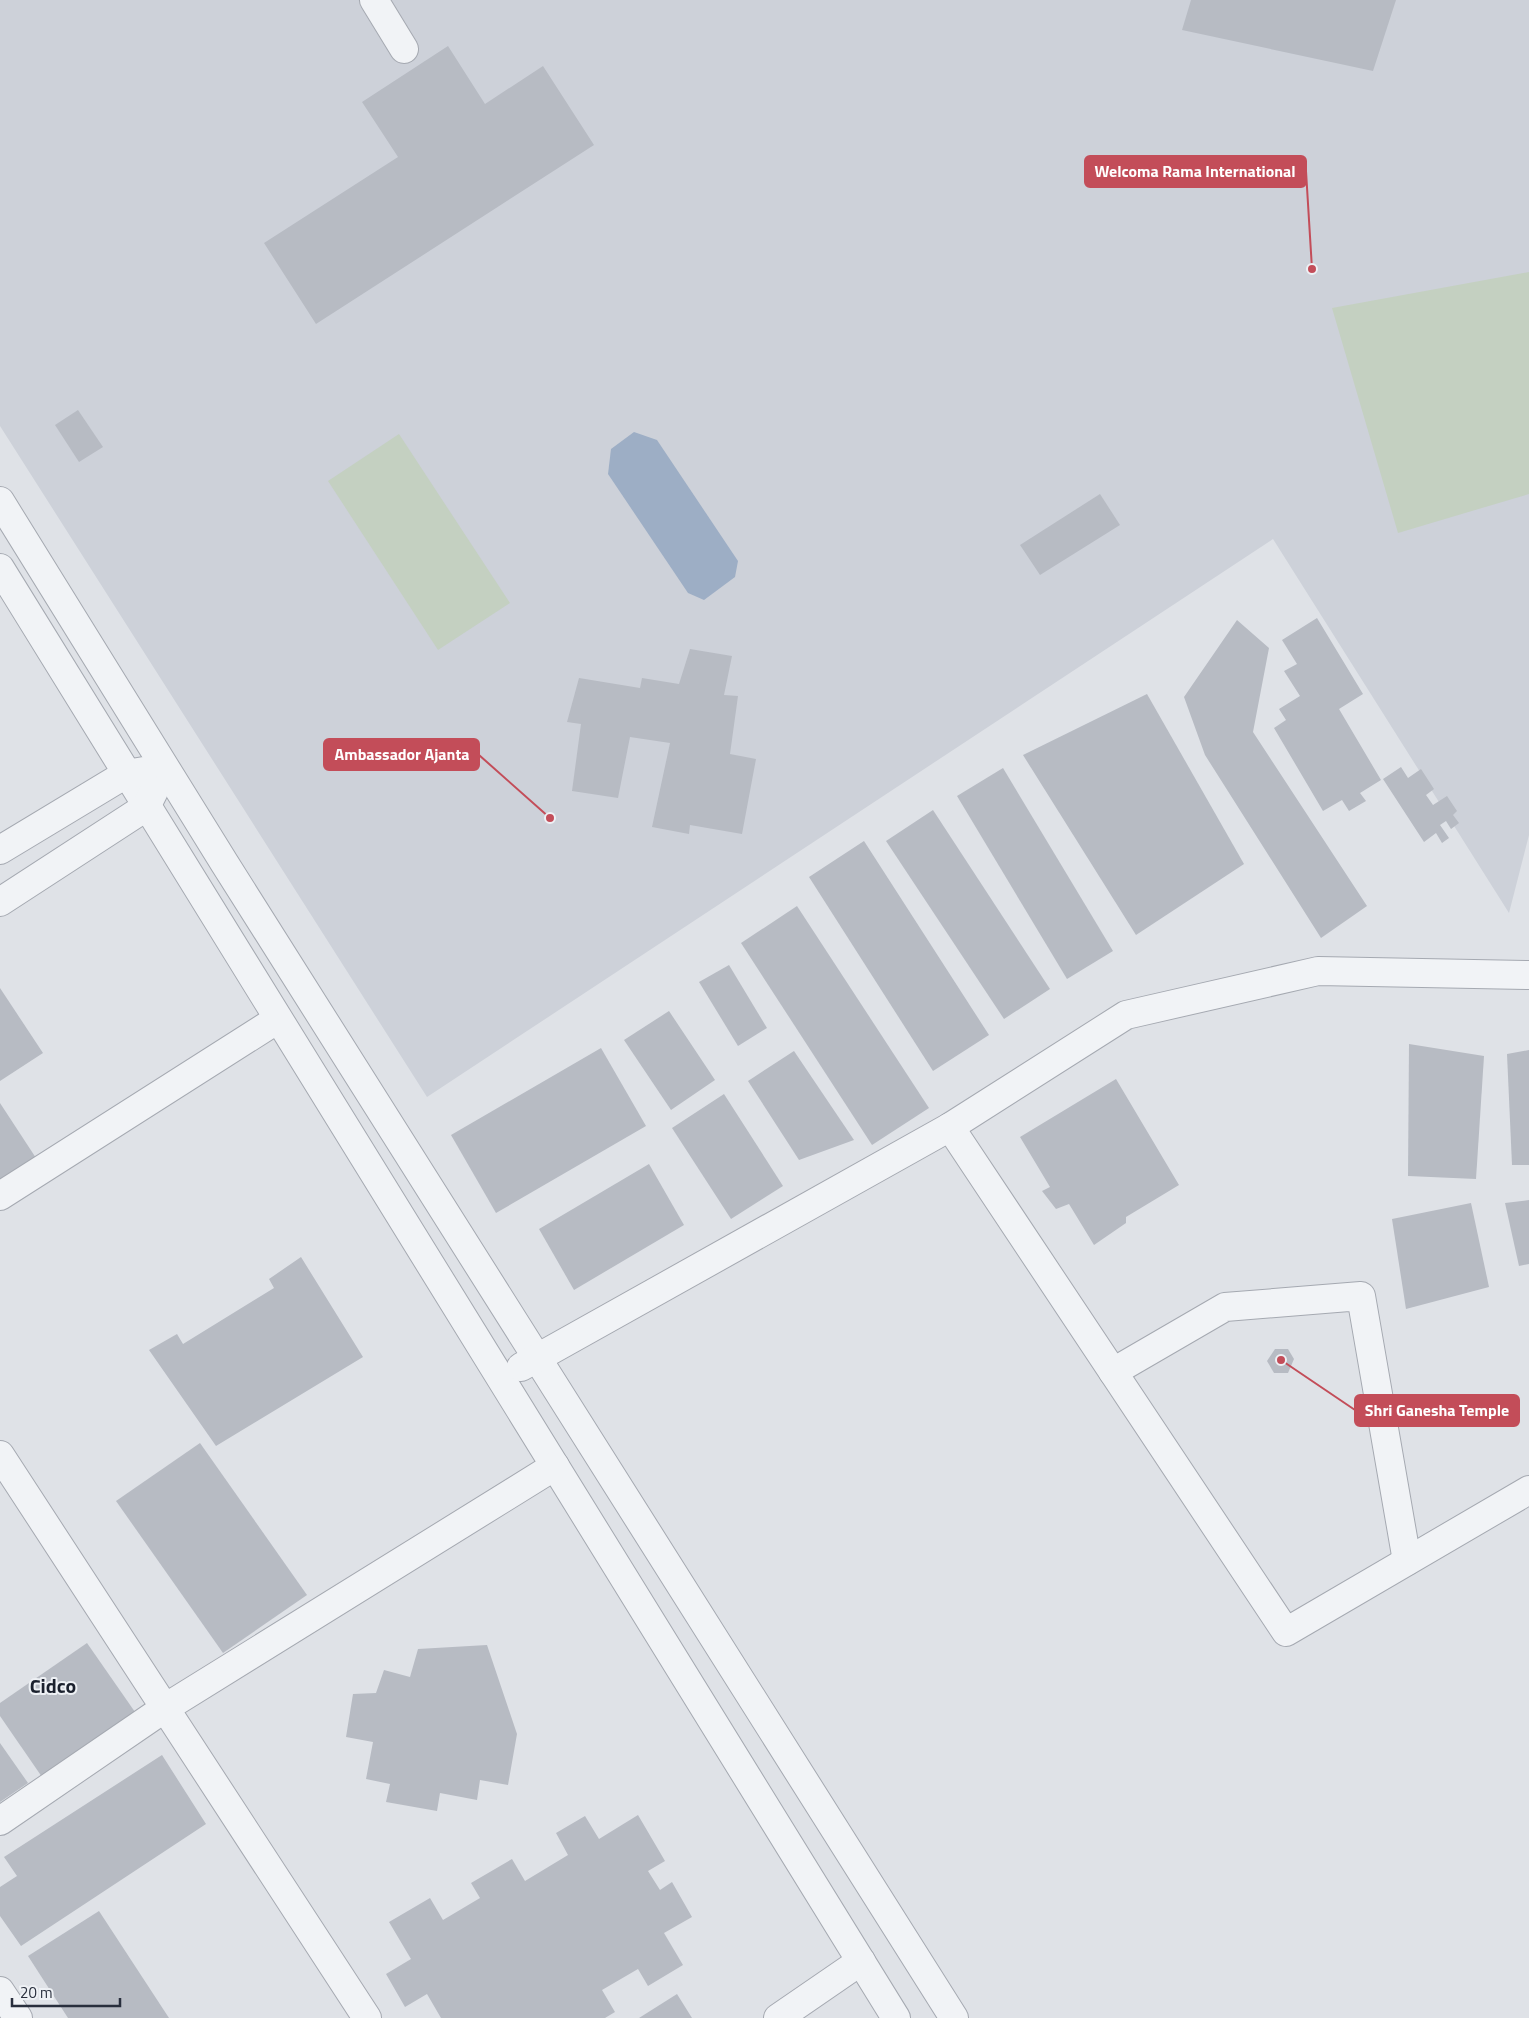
<svg xmlns="http://www.w3.org/2000/svg" width="1529" height="2018" font-family="'Titillium Web',sans-serif">
  <style>
    .built { fill: #cdd1d9 }
    .park { fill: #c4d0c1 }
    .water { fill: #9daec5 }
    .building { fill: #b7bbc3 }
    .lines { fill: none; stroke-linecap: round; stroke-linejoin: round }
    .minor-casing { stroke: #a5a9b1; stroke-width: 30 }
    .minor { stroke: #f1f3f6; stroke-width: 28 }
    .labels { text-anchor: middle; dominant-baseline: central; stroke-width: 4; stroke-linejoin: round; paint-order: stroke }
    .district-label { font-size: 20px; font-weight: bold; fill: #1b212e; stroke: #eef1f5 }
    .leader { fill: none; stroke: #c34d59; stroke-width: 2 }
    .callout-dot { fill: #c34d59; stroke: #eef1f5; stroke-width: 2 }
    .callout { fill: #c34d59; stroke: #c34d59; stroke-width: 2 }
    .callout-label { font-size: 16px; text-anchor: middle; font-weight: bold; fill: #fff }
  </style>
  <rect width="100%" height="100%" fill="#dfe2e7"/>
  <path class="built" d="M0 0H1529V835L1509 913 1273 539 427 1097 0 426Z"/>
  <g class="park">
    <path d="M1529 272V494L1398 533 1332 308Z"/>
    <path d="M399 434 510 603 438 650 328 481Z"/>
  </g>
  <path class="water" d="M634 432 657 440 738 561 735 577 704 600 688 593 608 474 611 449Z"/>
  <g class="building">
    <path d="M1191 0H1396L1373 71 1182 30Z"/>
    <path d="M448 46 485 104 543 66 594 145 316 324 264 243 398 157 362 102Z"/>
    <path d="M78 410 103 447 79 462 55 425Z"/>
    <path d="M1100 494 1120 525 1040 575 1020 545Z"/>
    <path d="M1317 618 1363 694 1339 709 1381 780 1360 793 1366 801 1349 811 1342 800 1323 811 1274 728 1286 720 1279 709 1300 696 1284 671 1297 664 1282 640Z"/>
    <path d="M1237 620 1269 648 1253 732 1367 906 1321 938 1205 755 1184 697Z"/>
    <path d="M690 649 732 656 724 695 738 696 730 754 756 759 742 834 690 825 689 834 652 827 670 743 630 737 618 798 572 791 581 724 567 722 579 678 640 688 642 678 679 684Z"/>
    <path d="M1147 694 1244 864 1136 935 1023 755Z"/>
    <path d="M1401 767 1408 778 1421 769 1434 789 1426 795 1433 805 1447 796 1457 811 1453 815 1459 823 1451 829 1446 821 1440 825 1449 838 1442 843 1436 833 1424 842 1383 779Z"/>
    <path d="M1003 768 1113 951 1067 979 957 796Z"/>
    <path d="M933 810 1050 989 1004 1019 886 841Z"/>
    <path d="M864 841 989 1035 933 1071 809 877Z"/>
    <path d="M797 906 929 1108 872 1145 741 943Z"/>
    <path d="M729 965 767 1028 738 1046 699 982Z"/>
    <path d="M0 988 43 1053 0 1081Z"/>
    <path d="M669 1011 715 1080 671 1110 624 1040Z"/>
    <path d="M1409 1044 1484 1056 1476 1179 1408 1176Z"/>
    <path d="M601 1048 646 1126 496 1213 451 1135Z"/>
    <path d="M1529 1050V1165H1512L1507 1054Z"/>
    <path d="M794 1051 854 1140 799 1160 748 1081Z"/>
    <path d="M1116 1079 1179 1185 1126 1217V1223L1094 1245 1069 1204 1056 1209 1042 1191 1050 1187 1020 1137Z"/>
    <path d="M724 1094 783 1186 731 1219 672 1128Z"/>
    <path d="M0 1103 36 1158 0 1181Z"/>
    <path d="M649 1164 684 1225 574 1290 539 1229Z"/>
    <path d="M1529 1200V1264L1519 1266 1505 1203Z"/>
    <path d="M1471 1203 1489 1287 1406 1309 1392 1219Z"/>
    <path d="M301 1257 363 1357 216 1446 149 1350 177 1334 183 1344 274 1288 269 1279Z"/>
    <path d="M1275 1349H1288L1294 1359 1288 1373H1274L1267 1361Z"/>
    <path d="M200 1443 307 1595 223 1653 116 1501Z"/>
    <path d="M87 1643 135 1712 42 1777 0 1716V1703Z"/>
    <path d="M487 1645 517 1734 508 1785 480 1780 477 1800 440 1793 437 1811 386 1802 390 1784 366 1779 373 1742 346 1737 353 1694 376 1693 384 1670 410 1677 418 1649Z"/>
    <path d="M0 1743 28 1783 0 1802Z"/>
    <path d="M162 1755 206 1824 21 1946 0 1916V1887L17 1876 4 1857Z"/>
    <path d="M638 1815 665 1861 648 1871 660 1890 672 1882 692 1917 664 1933 683 1965 648 1986 638 1969 602 1990 615 2012 605 2018H441L427 1994 405 2007 386 1974 411 1959 389 1922 430 1898 443 1920 480 1898 471 1883 512 1859 525 1881 568 1855 556 1833 585 1816 599 1839Z"/>
    <path d="M99 1911 169 2018H68L28 1956Z"/>
    <path d="M677 1994 692 2018H639Z"/>
  </g>
  <g class="lines">
    <g class="minor-casing">
      <g id="minor">
        <path d="M374 0 404 49"/>
        <path d="M0 501 225 864 954 2018"/>
        <path d="M0 568 896 2018"/>
        <path d="M0 850 126 774 144 771"/>
        <path d="M0 902 146 807 154 791"/>
        <path d="M950 1127 1286 1632 1529 1490"/>
        <path d="M0 1196 278 1019"/>
        <path d="M521 1367 950 1127 1126 1015 1318 971 1529 975"/>
        <path d="M1113 1372 1225 1307 1361 1296 1407 1561"/>
        <path d="M0 1455 367 2018"/>
        <path d="M0 1821 165 1708 555 1466"/>
        <path d="M0 1991 18 2018"/>
        <path d="M778 2018 861 1961"/>
      </g>
    </g>
    <use href="#minor" class="minor"/>
  </g>
  <g class="labels">
    <g class="district-label">
      <text x="53" y="1685">Cidco</text>
    </g>
  </g>
  <path class="leader" d="M1312 269L1306 171M550 818L479 755M1281 1360L1355 1410"/>
  <g class="callout-dot">
    <circle cx="1312" cy="269" r="5"/>
    <circle cx="550" cy="818" r="5"/>
    <circle cx="1281" cy="1360" r="5"/>
  </g>
  <g class="callout">
    <rect x="1085" y="156" width="221" height="31" rx="5"/>
    <rect x="324" y="739" width="155" height="31" rx="5"/>
    <rect x="1355" y="1395" width="164" height="31" rx="5"/>
  </g>
  <g class="callout-label">
    <text x="1195" y="177">Welcoma Rama International</text>
    <text x="402" y="760">Ambassador Ajanta</text>
    <text x="1437" y="1416">Shri Ganesha Temple</text>
  </g>
  <path d="M12 1998v8h108v-8" fill="none" stroke="#292f3d" stroke-width="2.5"/>
  <text x="20" y="1998" font-size="15" fill="#292f3d" stroke="#eef1f5" stroke-width="4" paint-order="stroke">20 m</text>
</svg>
